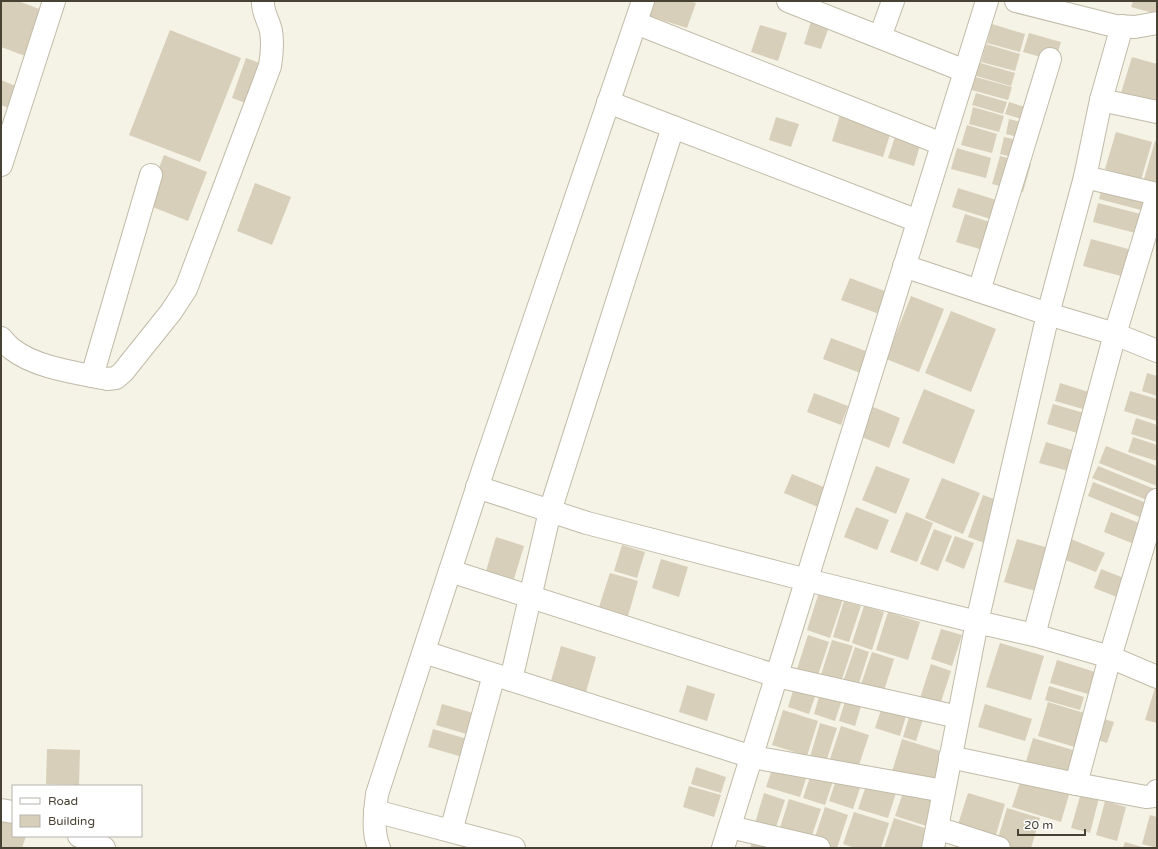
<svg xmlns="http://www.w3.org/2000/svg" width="1158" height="849" font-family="'Varela Round',sans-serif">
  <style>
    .building { fill: #d7cfba }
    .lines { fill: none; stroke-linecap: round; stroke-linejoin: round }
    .minor-casing { stroke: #c1bba8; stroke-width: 24 }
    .minor { stroke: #fff; stroke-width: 22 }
  </style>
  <rect width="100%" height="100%" fill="#f5f2e6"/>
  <g class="building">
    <path d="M1 1H18L45 11 28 57 1 47Z"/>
    <path d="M654 1H690L696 3 687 28 649 16Z"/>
    <path d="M1133 1H1157V14L1131 7Z"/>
    <path d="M812 18 830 24 821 49 804 44Z"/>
    <path d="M992 24 1025 34 1020 52 987 43Z"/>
    <path d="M760 25 787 33 778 61 751 52Z"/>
    <path d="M170 30 241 58 200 162 129 135Z"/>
    <path d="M1029 33 1061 42 1055 61 1023 52Z"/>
    <path d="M986 44 1020 54 1015 71 981 62Z"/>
    <path d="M1132 57 1157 64 1156 104 1121 93Z"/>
    <path d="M246 58 265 65 251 105 232 98Z"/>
    <path d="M977 62 1015 73 1011 86 973 75Z"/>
    <path d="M972 76 1012 87 1008 100 968 89Z"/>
    <path d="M1 80 18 87 9 108 1 105Z"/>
    <path d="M976 93 1007 102 1003 114 972 105Z"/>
    <path d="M1009 102 1041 112 1038 124 1005 114Z"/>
    <path d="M973 107 1004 116 999 132 969 124Z"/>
    <path d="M840 115 891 131 883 157 832 141Z"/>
    <path d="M776 117 799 124 791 147 769 140Z"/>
    <path d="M1009 119 1037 126 1034 141 1006 134Z"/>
    <path d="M967 125 997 134 992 153 961 145Z"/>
    <path d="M1116 132 1152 142 1141 180 1105 169Z"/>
    <path d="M896 134 921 142 914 166 888 158Z"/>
    <path d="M1004 137 1034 144 1029 161 1000 154Z"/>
    <path d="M1155 141 1157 142V183L1144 179Z"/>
    <path d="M957 148 991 158 986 178 951 169Z"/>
    <path d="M164 155 207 172 188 221 145 204Z"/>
    <path d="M1000 156 1031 164 1023 192 992 184Z"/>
    <path d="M1104 180 1157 194 1156 214 1099 199Z"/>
    <path d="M255 183 291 197 272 245 237 231Z"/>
    <path d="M958 188 1009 204 1003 223 952 207Z"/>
    <path d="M1098 203 1156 218 1151 237 1093 222Z"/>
    <path d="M965 214 1002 226 993 253 956 242Z"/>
    <path d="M1091 239 1132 250 1125 277 1083 266Z"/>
    <path d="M850 278 890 293 882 315 841 300Z"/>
    <path d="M911 296 944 309 919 372 886 359Z"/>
    <path d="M951 311 996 329 971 392 925 373Z"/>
    <path d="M831 338 871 353 863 374 823 359Z"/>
    <path d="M1147 373 1157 376V396L1142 391Z"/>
    <path d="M1060 383 1095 394 1090 411 1055 401Z"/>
    <path d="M924 389 975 410 954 464 902 443Z"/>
    <path d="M1130 391 1157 399V421L1124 411Z"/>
    <path d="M814 393 848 406 841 425 807 412Z"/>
    <path d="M866 404 900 418 889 448 854 434Z"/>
    <path d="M1053 404 1091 415 1084 435 1047 424Z"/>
    <path d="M1136 418 1157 425V442L1131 434Z"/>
    <path d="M1133 437 1157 445V461L1128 452Z"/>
    <path d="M1046 442 1082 453 1076 473 1039 463Z"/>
    <path d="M1106 446 1157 466V486L1099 463Z"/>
    <path d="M876 466 910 479 896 514 862 500Z"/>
    <path d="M1098 466 1157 490V504L1092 478Z"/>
    <path d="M792 474 826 488 818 507 784 493Z"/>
    <path d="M942 478 980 493 963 534 925 518Z"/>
    <path d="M1093 482 1157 507 1154 523 1088 496Z"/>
    <path d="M983 495 1016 507 1001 549 968 537Z"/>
    <path d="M856 507 889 520 877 550 844 537Z"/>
    <path d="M906 512 933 523 917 562 890 552Z"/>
    <path d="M1111 512 1157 530 1149 550 1104 532Z"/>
    <path d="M934 529 952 536 938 571 920 564Z"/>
    <path d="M955 536 974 543 964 569 945 561Z"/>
    <path d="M496 537 524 546 514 579 486 571Z"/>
    <path d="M1017 539 1063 552 1050 595 1004 582Z"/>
    <path d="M1071 539 1105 553 1096 572 1063 559Z"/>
    <path d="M622 545 645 552 637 578 614 571Z"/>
    <path d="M661 559 688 567 679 597 652 588Z"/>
    <path d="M1101 569 1134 582 1127 601 1094 588Z"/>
    <path d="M610 573 638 581 628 616 599 607Z"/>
    <path d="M819 592 843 599 830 638 807 630Z"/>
    <path d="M844 601 861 606 849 642 833 637Z"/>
    <path d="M864 606 884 612 872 650 852 643Z"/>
    <path d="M888 612 920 622 908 660 876 650Z"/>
    <path d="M941 629 962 635 952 666 931 659Z"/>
    <path d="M808 635 829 642 818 675 797 669Z"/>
    <path d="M832 640 853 646 841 682 821 675Z"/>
    <path d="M1000 643 1044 656 1031 700 986 687Z"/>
    <path d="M561 646 596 657 586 692 551 681Z"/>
    <path d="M855 647 869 652 858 686 843 682Z"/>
    <path d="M872 652 894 659 883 694 860 687Z"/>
    <path d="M1057 660 1095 672 1088 694 1050 683Z"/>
    <path d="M931 664 951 671 940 705 920 698Z"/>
    <path d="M796 681 818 688 809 714 788 707Z"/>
    <path d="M687 685 715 694 707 721 679 712Z"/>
    <path d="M1049 686 1084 697 1080 710 1045 700Z"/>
    <path d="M1155 688H1157V723L1145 720Z"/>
    <path d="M821 690 843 697 835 721 814 714Z"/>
    <path d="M846 698 862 703 855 726 839 721Z"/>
    <path d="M884 701 908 709 900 736 875 728Z"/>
    <path d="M1048 702 1114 722 1107 743 1082 735 1078 748 1038 736Z"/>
    <path d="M442 704 480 715 473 736 436 725Z"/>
    <path d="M985 704 1032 719 1025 741 978 727Z"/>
    <path d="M783 710 818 721 807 756 772 745Z"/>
    <path d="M911 711 924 716 916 741 903 737Z"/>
    <path d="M820 723 837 728 826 762 810 757Z"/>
    <path d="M841 726 869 735 857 771 829 762Z"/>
    <path d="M433 729 474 741 469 759 428 747Z"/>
    <path d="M1033 738 1076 751 1068 779 1025 765Z"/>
    <path d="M902 739 956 756 944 792 891 775Z"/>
    <path d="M47 749 80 750 79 785 46 784Z"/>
    <path d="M775 761 808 772 800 797 766 787Z"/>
    <path d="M696 767 726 777 721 793 691 784Z"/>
    <path d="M812 771 834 778 825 805 803 798Z"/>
    <path d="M1023 773 1071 788 1061 822 1012 807Z"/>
    <path d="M837 777 861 785 853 809 829 801Z"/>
    <path d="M867 783 896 793 888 818 858 809Z"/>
    <path d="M689 786 721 795 714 817 683 807Z"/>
    <path d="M904 790 948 804 939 830 895 816Z"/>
    <path d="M764 793 785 800 775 830 755 823Z"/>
    <path d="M968 793 1005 804 993 845 955 834Z"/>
    <path d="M1081 793 1099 798 1090 833 1071 828Z"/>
    <path d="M789 799 821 809 810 841 779 831Z"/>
    <path d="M1105 801 1126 807 1117 841 1096 835Z"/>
    <path d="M825 807 848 815 837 848H830L813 843Z"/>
    <path d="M1007 808 1040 818 1031 848H995Z"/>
    <path d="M1 809 13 813V836H26L22 848H1Z"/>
    <path d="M854 812 889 823 881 848H855L843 844Z"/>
    <path d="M1150 815 1157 817V848L1142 844Z"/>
    <path d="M894 818 943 834 939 848H884Z"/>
    <path d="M752 842 772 848H750Z"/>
    <path d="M1125 842 1145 848H1123Z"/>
  </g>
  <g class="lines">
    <g class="minor-casing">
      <g id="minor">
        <path d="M788 1 965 71"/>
        <path d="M1016 1 1115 26 1135 27 1157 23"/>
        <path d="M636 23 942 144"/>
        <path d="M880 37 893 1"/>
        <path d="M1101 100 1157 112"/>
        <path d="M608 102 918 221"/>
        <path d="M1 165 54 1"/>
        <path d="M1085 177 1157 194"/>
        <path d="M904 266 1048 314 1115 334 1157 351"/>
        <path d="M979 291 1050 59"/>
        <path d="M1 338C5 342 8 346 12 349 36 368 78 373 107 379L116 378 123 372 171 312 186 289 270 66C272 54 273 43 271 31 269 21 262 12 263 1"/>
        <path d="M92 376 151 175"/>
        <path d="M477 487 587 523 807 580 977 622 1034 635 1110 657 1157 677"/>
        <path d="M450 571 777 676 958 717"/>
        <path d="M1034 635 1115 334 1157 196"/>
        <path d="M424 652 752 757 944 791"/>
        <path d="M511 680 550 511 673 127"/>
        <path d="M950 757 1076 784 1146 797 1154 796 1157 791"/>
        <path d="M1076 784 1110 657 1157 500"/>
        <path d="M1 810 13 812"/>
        <path d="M375 811 514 848"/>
        <path d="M730 827 819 848"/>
        <path d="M937 828 999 848"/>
        <path d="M451 831 494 675"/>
        <path d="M79 836 95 842 104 848"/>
        <path d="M379 848C372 831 375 812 377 794L484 467 643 1"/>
        <path d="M723 848 987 1"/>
        <path d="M933 848 977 622 1048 314 1085 177 1101 100 1122 26"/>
      </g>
    </g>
    <use href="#minor" class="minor"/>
  </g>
  <rect width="1158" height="849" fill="none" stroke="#484235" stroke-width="4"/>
  <rect x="12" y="785" width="130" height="52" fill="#ffffff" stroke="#b6b3ae"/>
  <rect x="20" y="798" width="20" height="6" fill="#ffffff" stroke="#b6b3ae"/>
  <text x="48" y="805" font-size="12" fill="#484235">Road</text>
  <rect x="20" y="815" width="20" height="12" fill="#d7cfba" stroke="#b6b3ae"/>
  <text x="48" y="825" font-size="12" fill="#484235">Building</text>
  <path d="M1018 829v6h67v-6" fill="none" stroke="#484235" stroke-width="2"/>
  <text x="1024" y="829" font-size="12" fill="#484235" stroke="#ffffff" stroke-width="3" paint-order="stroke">20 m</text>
</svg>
